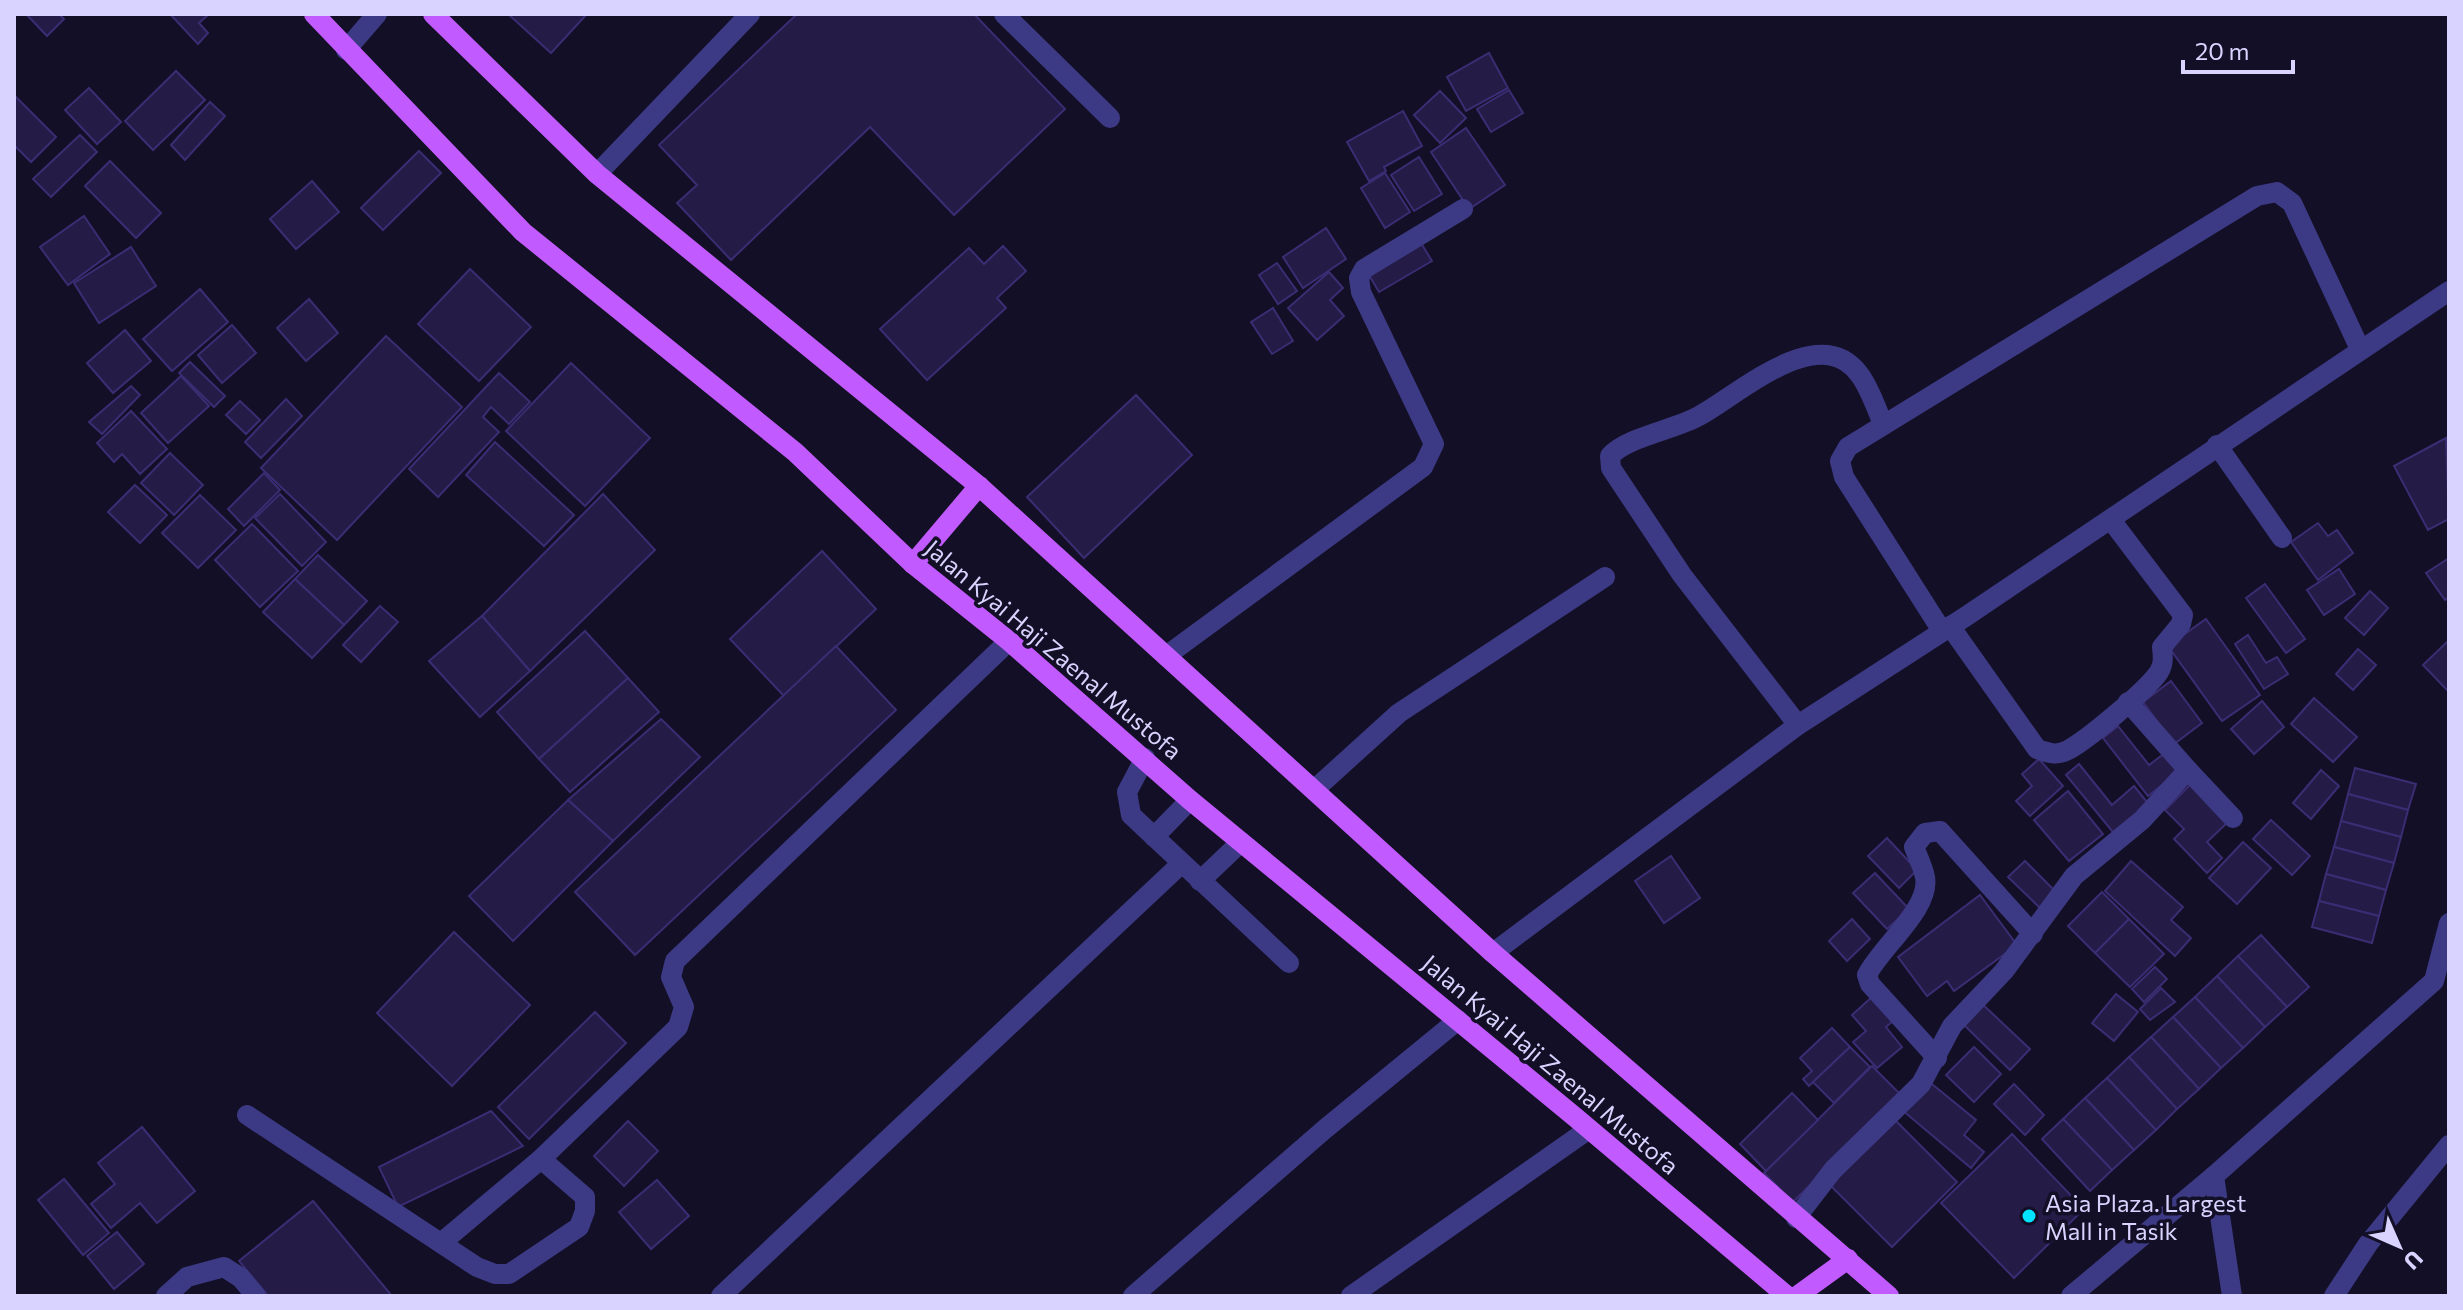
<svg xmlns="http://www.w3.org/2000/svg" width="2463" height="1310" font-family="Commissioner,sans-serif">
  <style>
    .building { fill: #241b47; stroke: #3b2d73; stroke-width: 2 }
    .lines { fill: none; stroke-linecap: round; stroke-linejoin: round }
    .minor { stroke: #3d3a85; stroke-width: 20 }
    .major { stroke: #c25bff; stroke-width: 20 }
    .poi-dot { fill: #00e5ff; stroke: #130f26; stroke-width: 3 }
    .labels { text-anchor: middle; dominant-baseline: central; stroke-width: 7; stroke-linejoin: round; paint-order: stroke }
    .street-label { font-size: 24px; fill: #d9d4ff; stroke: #130f26 }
    .poi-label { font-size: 24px; fill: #d9d4ff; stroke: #130f26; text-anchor: start }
  </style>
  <rect width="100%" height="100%" fill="#130f26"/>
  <g class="building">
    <path d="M26 14H59L64 19 47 36Z"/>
    <path d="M170 14H209L199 23 208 33 198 44Z"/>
    <path d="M508 14H587L551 53Z"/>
    <path d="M797 14H974L1065 109 954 215 870 127 731 260 677 203 697 185 659 145Z"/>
    <path d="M1489 53 1508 88 1466 111 1447 77Z"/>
    <path d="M176 71 205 100 153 150 125 121Z"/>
    <path d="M89 88 121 122 97 144 65 110Z"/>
    <path d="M1509 90 1523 113 1491 132 1477 109Z"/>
    <path d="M1440 91 1466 118 1440 143 1414 115Z"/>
    <path d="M14 95 56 137 31 162 14 145Z"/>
    <path d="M210 102 225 116 185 160 171 145Z"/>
    <path d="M1403 111 1422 146 1384 167 1386 171 1369 181 1347 142Z"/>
    <path d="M1466 128 1505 185 1469 209 1431 152Z"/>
    <path d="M80 135 97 152 51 197 33 179Z"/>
    <path d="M419 151 441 173 383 230 361 208Z"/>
    <path d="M1419 157 1442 194 1414 211 1391 175Z"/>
    <path d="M110 161 161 213 136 238 85 186Z"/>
    <path d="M1385 173 1410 212 1385 228 1361 188Z"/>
    <path d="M312 181 339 212 296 249 270 219Z"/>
    <path d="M84 216 110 254 68 285 40 247Z"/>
    <path d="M1326 228 1346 259 1303 288 1283 257Z"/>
    <path d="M1421 243 1432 261 1379 292 1369 275Z"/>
    <path d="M1003 246 1026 271 997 298 1006 308 927 380 880 329 969 248 984 264Z"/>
    <path d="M131 247 156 286 99 323 74 283Z"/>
    <path d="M1277 263 1297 291 1278 304 1259 275Z"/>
    <path d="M470 269 531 327 479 381 418 324Z"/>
    <path d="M1329 272 1343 288 1330 300 1344 316 1317 340 1288 308Z"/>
    <path d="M200 289 228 322 172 371 143 339Z"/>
    <path d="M309 299 338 333 306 361 277 328Z"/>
    <path d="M1273 308 1293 341 1272 354 1251 322Z"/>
    <path d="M232 325 256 353 222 383 198 355Z"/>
    <path d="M125 330 151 361 113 393 87 363Z"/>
    <path d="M386 336 462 407 337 540 261 468Z"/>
    <path d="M190 362 225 396 214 407 179 373Z"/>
    <path d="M571 363 650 438 585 506 506 431Z"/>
    <path d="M499 373 530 402 509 424 491 407 483 417 499 432 438 497 409 469Z"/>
    <path d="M181 376 209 406 168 443 141 413Z"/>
    <path d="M131 386 140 395 102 434 89 422Z"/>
    <path d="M1136 395 1192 455 1084 558 1027 497Z"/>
    <path d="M286 399 302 416 261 458 245 442Z"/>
    <path d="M240 401 260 420 246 434 226 415Z"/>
    <path d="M131 411 167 449 140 474 122 454 114 462 97 443Z"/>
    <path d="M2446 438 2449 519 2428 530 2394 466Z"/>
    <path d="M495 442 574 515 544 546 466 475Z"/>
    <path d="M170 453 203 485 174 515 141 483Z"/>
    <path d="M264 473 280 490 244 526 228 509Z"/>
    <path d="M135 485 167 515 140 543 108 512Z"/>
    <path d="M280 494 326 542 302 566 255 518Z"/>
    <path d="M603 494 655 550 530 671 482 616Z"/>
    <path d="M200 495 236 530 198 568 162 533Z"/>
    <path d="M2318 523 2328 536 2337 530 2353 553 2318 580 2291 542Z"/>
    <path d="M252 524 298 571 260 607 215 560Z"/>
    <path d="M822 551 876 609 784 696 730 639Z"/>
    <path d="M318 555 367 601 344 625 295 579Z"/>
    <path d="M2449 558V597L2445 600 2426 573Z"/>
    <path d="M2339 569 2355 594 2324 615 2307 590Z"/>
    <path d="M295 579 344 625 312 658 263 612Z"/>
    <path d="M2265 584 2305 639 2286 653 2246 598Z"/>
    <path d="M2370 591 2388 608 2364 635 2345 618Z"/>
    <path d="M380 606 398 622 361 662 343 645Z"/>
    <path d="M482 616 530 671 480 717 429 661Z"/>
    <path d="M2206 619 2260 695 2222 721 2168 646Z"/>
    <path d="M585 631 628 678 539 759 497 712Z"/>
    <path d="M2248 635 2266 663 2277 657 2288 674 2264 689 2235 644Z"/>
    <path d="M2449 640V692L2423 665Z"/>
    <path d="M836 646 896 710 635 955 575 892Z"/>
    <path d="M2358 649 2376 665 2353 690 2336 674Z"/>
    <path d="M628 678 659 712 570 792 539 759Z"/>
    <path d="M2171 681 2202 723 2174 744 2143 702Z"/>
    <path d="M2314 698 2357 737 2333 762 2291 724Z"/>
    <path d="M2262 701 2284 727 2254 754 2231 729Z"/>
    <path d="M661 719 700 757 613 841 568 800Z"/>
    <path d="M2118 726 2149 765 2165 753 2180 771 2148 796 2103 738Z"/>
    <path d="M2039 759 2063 786 2030 816 2016 801 2032 786 2022 774Z"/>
    <path d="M2079 764 2112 805 2134 786 2152 808 2117 837 2066 775Z"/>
    <path d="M2355 768 2416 784 2408 810 2348 794Z"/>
    <path d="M2321 770 2339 786 2311 819 2293 803Z"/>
    <path d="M2192 783 2229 821 2207 842 2222 858 2207 873 2174 839 2184 829 2165 810Z"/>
    <path d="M2068 791 2103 834 2069 861 2034 820Z"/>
    <path d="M2348 794 2408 810 2401 837 2341 821Z"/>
    <path d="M568 800 613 841 513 941 469 896Z"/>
    <path d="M2271 820 2310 856 2292 875 2253 839Z"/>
    <path d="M2341 821 2401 837 2394 863 2334 847Z"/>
    <path d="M1887 838 1917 870 1899 888 1868 856Z"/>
    <path d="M2243 842 2271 868 2237 904 2209 878Z"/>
    <path d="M2334 847 2394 863 2386 890 2326 874Z"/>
    <path d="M1671 856 1700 898 1664 923 1635 881Z"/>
    <path d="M2025 861 2056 892 2040 908 2008 877Z"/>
    <path d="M2131 861 2183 907 2171 920 2191 938 2175 956 2105 891Z"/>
    <path d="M1875 873 1909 909 1887 929 1853 893Z"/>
    <path d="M2326 874 2386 890 2379 916 2319 901Z"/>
    <path d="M2102 892 2129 919 2095 953 2068 926Z"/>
    <path d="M1980 895 2017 945 1954 991 1947 981 1927 996 1898 957Z"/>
    <path d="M2319 901 2379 916 2372 943 2312 927Z"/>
    <path d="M1852 919 1870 939 1847 961 1829 941Z"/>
    <path d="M2129 919 2164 954 2130 987 2095 953Z"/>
    <path d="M454 932 530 1005 452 1086 377 1013Z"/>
    <path d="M2261 935 2309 987 2287 1007 2238 956Z"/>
    <path d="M2238 956 2287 1007 2265 1027 2217 976Z"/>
    <path d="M2155 967 2167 979 2144 1002 2132 989Z"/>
    <path d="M2217 976 2265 1027 2243 1048 2195 997Z"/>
    <path d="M2161 988 2175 1002 2150 1020 2140 1009Z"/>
    <path d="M2116 994 2138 1012 2114 1041 2092 1023Z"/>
    <path d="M1873 996 1894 1020 1886 1027 1902 1047 1877 1068 1853 1042 1866 1031 1852 1015Z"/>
    <path d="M2195 997 2243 1048 2221 1068 2173 1017Z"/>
    <path d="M1979 1001 2030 1049 2010 1070 1960 1021Z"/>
    <path d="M595 1012 626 1043 529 1139 498 1107Z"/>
    <path d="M2173 1017 2221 1068 2199 1089 2151 1037Z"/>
    <path d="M1832 1028 1850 1047 1809 1086 1803 1079 1812 1071 1800 1058Z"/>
    <path d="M2151 1037 2199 1089 2177 1109 2129 1057Z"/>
    <path d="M1850 1047 1870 1067 1834 1103 1813 1082Z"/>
    <path d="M1974 1047 2001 1074 1974 1102 1946 1075Z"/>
    <path d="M2129 1057 2177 1109 2156 1130 2107 1078Z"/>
    <path d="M1872 1066 1901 1095 1793 1202 1764 1173Z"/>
    <path d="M2107 1078 2156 1130 2134 1150 2085 1098Z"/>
    <path d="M1927 1080 1976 1120 1964 1135 1984 1152 1971 1168 1902 1110Z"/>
    <path d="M2014 1084 2044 1115 2025 1135 1994 1104Z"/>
    <path d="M1792 1093 1818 1120 1766 1171 1740 1144Z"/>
    <path d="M2085 1098 2134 1150 2112 1170 2063 1119Z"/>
    <path d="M491 1111 523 1146 398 1207 379 1167Z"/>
    <path d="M1892 1117 1957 1182 1892 1247 1827 1182Z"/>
    <path d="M2063 1119 2112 1170 2090 1191 2042 1139Z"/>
    <path d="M628 1121 658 1151 624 1186 594 1156Z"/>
    <path d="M142 1127 195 1191 157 1223 140 1203 111 1228 91 1204 115 1184 98 1163Z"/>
    <path d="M2012 1134 2084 1209 2014 1278 1941 1203Z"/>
    <path d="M64 1179 109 1233 83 1255 38 1200Z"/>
    <path d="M657 1180 689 1216 651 1249 619 1212Z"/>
    <path d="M313 1201 392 1296H268L239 1261Z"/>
    <path d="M117 1232 144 1264 114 1289 87 1256Z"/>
  </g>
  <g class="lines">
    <g class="minor">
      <path d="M1004 14 1110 118"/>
      <path d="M346 50 377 14"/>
      <path d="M597 174 750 14"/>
      <path d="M2217 445 2282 538"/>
      <path d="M1950 626 2037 749C2048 753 2057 756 2068 750 2087 740 2147 690 2159 672 2164 664 2163 656 2162 647L2181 624 2183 615 2111 520"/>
      <path d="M1942 631 1844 477 1840 461 1848 447 2257 196 2277 192 2292 203 2360 349"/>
      <path d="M1166 656 1423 467 1434 444 1361 292 1359 278 1364 269 1463 209"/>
      <path d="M2128 702 2188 770"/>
      <path d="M1798 725 1682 575 1611 468 1610 456C1627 437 1674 430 1699 416 1738 395 1819 320 1859 374 1870 388 1876 408 1883 424"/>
      <path d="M1145 758 1127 792 1131 815 1289 963"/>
      <path d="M1314 790 1399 713 1605 577"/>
      <path d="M1154 837 1190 800"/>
      <path d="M1200 881 1241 842"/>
      <path d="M1493 953 1798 725 1965 617 2449 291"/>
      <path d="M1937 1058 1870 984 1867 975C1881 947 1931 908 1925 877 1923 867 1918 857 1914 847L1925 833 1940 831 2033 934"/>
      <path d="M247 1115 477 1267 495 1274H509L579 1227 585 1211V1197L541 1159 678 1027 684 1007 671 977 675 961 1009 641"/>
      <path d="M2214 1176 2232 1296"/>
      <path d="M1796 1218 1833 1170 1921 1084 1952 1026 2004 971 2074 876 2142 820 2188 770 2233 818"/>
      <path d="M441 1243 541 1159"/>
      <path d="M166 1296 187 1277 224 1267 241 1278 256 1296"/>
      <path d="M721 1296 1181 864"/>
      <path d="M1133 1296 1325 1129 1458 1020"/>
      <path d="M1351 1296 1589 1129"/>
      <path d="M2071 1296 2214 1176 2434 981 2449 923"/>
      <path d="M2334 1296 2368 1244 2449 1145"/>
    </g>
    <g class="major">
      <path d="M314 14 523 232 795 452 913 564 1009 641 1190 800 1575 1117 1787 1296"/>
      <path d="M433 14 597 174 979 486 1493 953 1889 1296"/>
      <path d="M913 564 979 486"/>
      <path d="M1797 1296 1848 1259"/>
    </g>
  </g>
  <circle class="poi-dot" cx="2029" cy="1216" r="8"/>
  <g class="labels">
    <g class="street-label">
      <text transform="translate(1054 649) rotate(40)">Jalan Kyai Haji Zaenal Mustofa</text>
      <text transform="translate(1551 1064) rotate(40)">Jalan Kyai Haji Zaenal Mustofa</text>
    </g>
    <g class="poi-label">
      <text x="2045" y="1202">Asia Plaza. Largest<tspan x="2045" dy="28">Mall in Tasik</tspan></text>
    </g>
  </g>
  <rect width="2463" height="1310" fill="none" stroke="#d9d4ff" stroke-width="32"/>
  <g transform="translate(2399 1246) rotate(135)" stroke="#130f26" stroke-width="6" paint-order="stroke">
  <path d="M0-6L14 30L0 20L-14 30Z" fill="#d9d4ff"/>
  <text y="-12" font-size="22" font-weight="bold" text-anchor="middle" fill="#d9d4ff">U</text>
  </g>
  <path d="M2183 60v12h110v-12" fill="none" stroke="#d9d4ff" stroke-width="4"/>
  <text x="2195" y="60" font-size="24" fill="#d9d4ff" stroke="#130f26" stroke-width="6" paint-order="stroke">20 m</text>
</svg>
